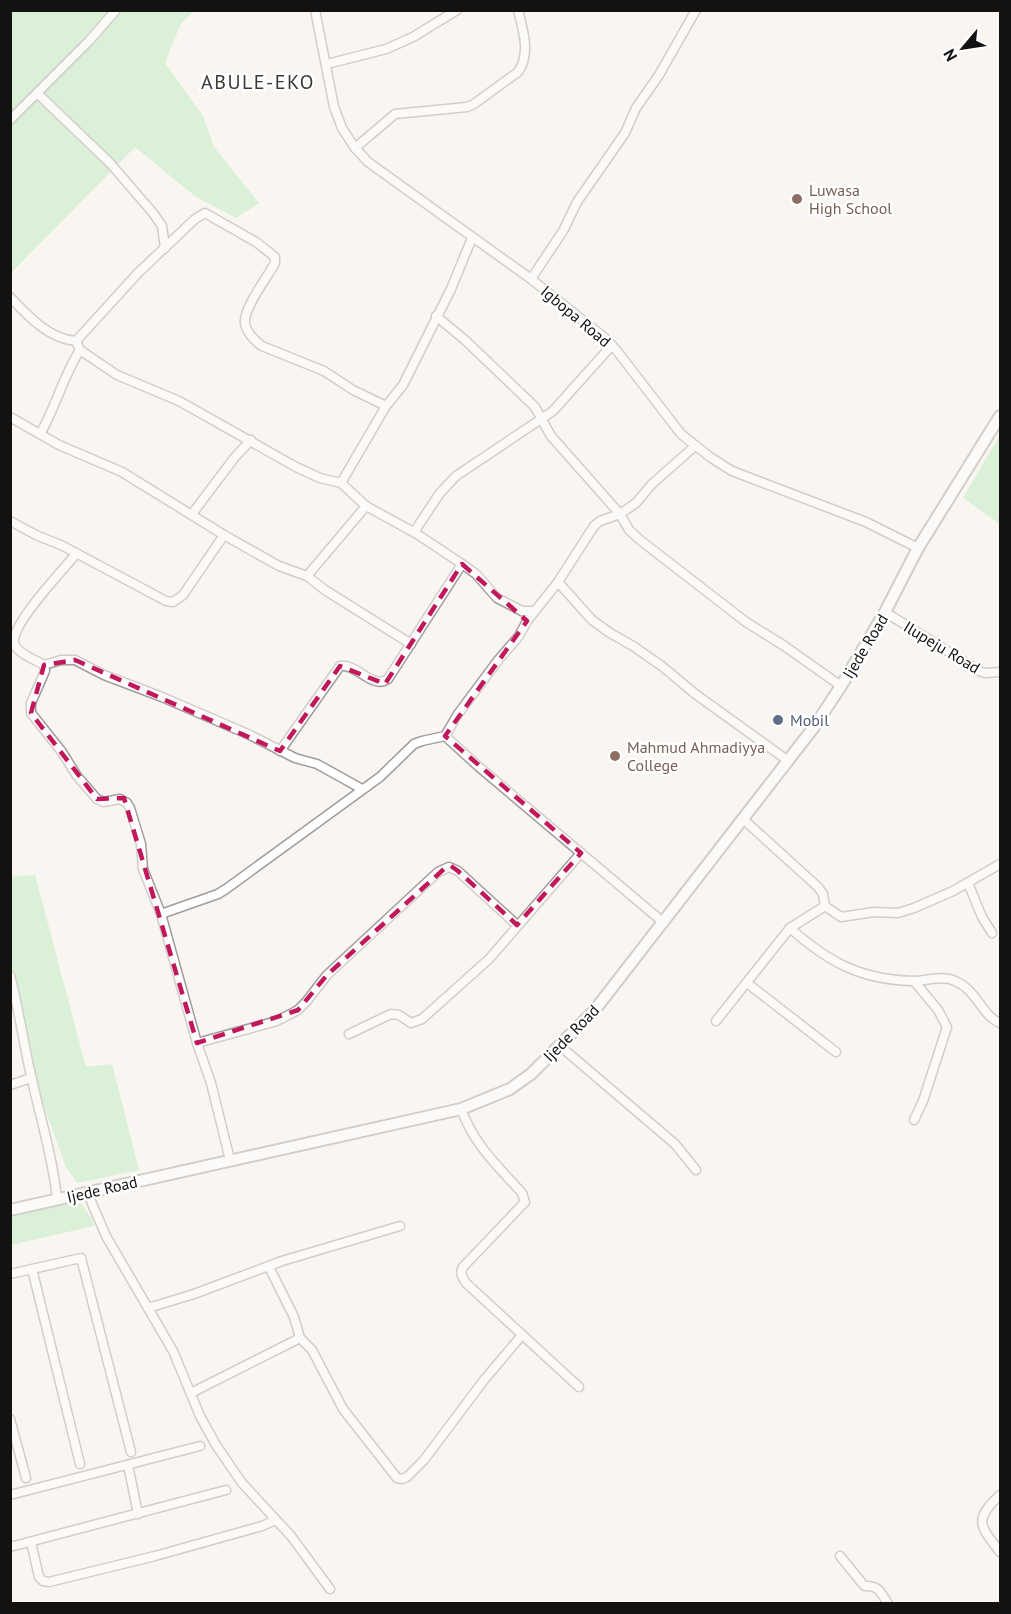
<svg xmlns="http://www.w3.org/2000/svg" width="1011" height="1614" font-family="'PT Sans',sans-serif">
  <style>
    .green { fill: #b4eab6 }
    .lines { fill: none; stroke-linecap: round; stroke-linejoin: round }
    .minor-casing { stroke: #a19d9a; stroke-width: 11 }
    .major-casing { stroke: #a19d9a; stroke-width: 14 }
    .minor { stroke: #fff; stroke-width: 8 }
    .major { stroke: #fff; stroke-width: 10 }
    .marked { fill: none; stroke: #c2185b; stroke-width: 4.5; stroke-dasharray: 12 8; stroke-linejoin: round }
    .education-dot { fill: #8d6e63; stroke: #fff; stroke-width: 2 }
    .service-dot { fill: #5c6f8a; stroke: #fff; stroke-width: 2 }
    .labels { text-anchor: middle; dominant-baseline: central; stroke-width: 5; stroke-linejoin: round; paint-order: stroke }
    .education-label { font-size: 16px; fill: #785e54; stroke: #fff; text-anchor: start }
    .street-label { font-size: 16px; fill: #141211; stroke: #fff }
    .service-label { font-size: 16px; fill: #4e5e75; stroke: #fff; text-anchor: start }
    .quarter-label { font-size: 20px; letter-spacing: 1.5px; fill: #3b3835; stroke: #fff }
  </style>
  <rect width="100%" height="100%" fill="#f9f5f2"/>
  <g class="green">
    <path d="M11 11H195L181 23 165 63 203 116 214 147 259 203 236 218 196 197 135 147 11 273Z"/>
    <path d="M1000 435V524L963 498Z"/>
    <path d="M35 875 86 1067 112 1064 139 1170 77 1183 66 1167 41 1098 11 968 10 877Z"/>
    <path d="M70 1200 79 1201 92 1219 94 1226 11 1245V1215Z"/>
  </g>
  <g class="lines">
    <g class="minor-casing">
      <g id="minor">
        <path d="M315 10 334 107 342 128 355 148 368 162 531 279 605 338 617 351 681 434 710 457 732 471 866 522 918 548"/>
        <path d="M327 64 386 49 413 37 457 10"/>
        <path d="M38 94 110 163 153 213 162 226 165 248"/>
        <path d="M10 120 89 41 116 10"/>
        <path d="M355 148 395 114 467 107 474 104 518 72C531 54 523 30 518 10"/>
        <path d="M531 279 563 231 577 202 625 133 636 108 659 75 696 10"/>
        <path d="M10 297C28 316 49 339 76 341"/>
        <path d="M436 316 465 340 535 407 551 436 620 514 629 530 640 540 746 622 783 645 841 686"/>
        <path d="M76 341 80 350 117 375 179 401 296 467 320 478 341 483 366 506 417 534 462 564 476 574 497 598 522 611H534"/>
        <path d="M76 341 138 273 195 219 205 213 256 242 275 257V263C268 276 243 309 245 323 246 332 255 341 262 346L324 371 353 390 386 406"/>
        <path d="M10 417 59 445 122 472 224 535 279 566 307 576 325 590 411 644"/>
        <path d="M40 434C56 407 63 376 80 350"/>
        <path d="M341 483 386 406 403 385 451 289 472 238"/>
        <path d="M192 514 235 457 251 440"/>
        <path d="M10 521 38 536 61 545 166 601 173 602 183 595 224 535"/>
        <path d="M414 532 440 493 456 476 553 411 612 345"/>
        <path d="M76 554C63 570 11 624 14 643 16 653 36 660 44 665L61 660H75L104 675 162 697 250 735 295 758 317 764 362 789"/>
        <path d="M307 576 366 506"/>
        <path d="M558 582 592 620 610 633 633 646 663 667 694 693 787 760"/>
        <path d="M885 612 979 671 985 673 1000 672"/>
        <path d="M44 665 45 671 31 703V713L62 752 77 776 97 799 104 802 120 799 127 803 130 808 141 844 143 869 161 914 197 1043 211 1083 230 1160"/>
        <path d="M445 736 479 767 664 923"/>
        <path d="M280 751 340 666C357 663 372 690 388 679L462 564"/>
        <path d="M968 883 982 917 992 933"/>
        <path d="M825 906 841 917 874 912 898 913 914 908 953 891 1000 864"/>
        <path d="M161 914 218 894 226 889 380 777 414 744 422 741 445 736 458 714 499 659 519 636 527 621 558 582 594 526 600 521 620 514 636 503 652 484 695 446"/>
        <path d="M790 928C828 962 861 980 914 981 926 981 943 975 955 981 977 990 982 1016 1000 1023"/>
        <path d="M10 975C19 1010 24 1046 32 1080 41 1120 53 1159 57 1199"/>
        <path d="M747 983 836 1052"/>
        <path d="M716 1021 790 928 825 906 823 894 818 887 743 819"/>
        <path d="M349 1034 391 1014 399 1015 411 1023 422 1019 489 959 581 853"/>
        <path d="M197 1043 277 1021 298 1010 306 1002 327 975 438 872 449 867 458 871 517 925"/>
        <path d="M560 1046 675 1144 696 1170"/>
        <path d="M10 1085 31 1078"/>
        <path d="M461 1109C475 1146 496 1164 522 1193L525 1202 463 1267C459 1273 463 1278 466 1283L579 1387"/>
        <path d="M914 1120 923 1101 947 1027 938 1010 914 981"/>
        <path d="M87 1192 106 1236 173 1351 200 1416 216 1445 242 1483 291 1536 330 1589"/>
        <path d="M269 1267 294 1317 300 1338 312 1350 343 1409 397 1478 402 1479 407 1477 424 1460 484 1380 522 1335"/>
        <path d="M32 1269 80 1464"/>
        <path d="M10 1274 81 1258 131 1452"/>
        <path d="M148 1308 194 1294 282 1261 400 1226"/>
        <path d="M191 1393 300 1338"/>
        <path d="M10 1419 26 1478"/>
        <path d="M128 1465 138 1514"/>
        <path d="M10 1495 200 1446"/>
        <path d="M1000 1495C973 1520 980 1526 1000 1552"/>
        <path d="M31 1542 39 1577 43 1581 49 1582 155 1556 262 1526 276 1520"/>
        <path d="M10 1547 226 1490"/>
        <path d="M840 1556 862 1583 865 1586C879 1585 881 1593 888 1604"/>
      </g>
    </g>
    <g class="major-casing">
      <path id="major" d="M10 1210 461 1109 510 1089 531 1074 594 1011 814 727 841 686 885 612 918 548 1000 416"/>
    </g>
    <use href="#minor" class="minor"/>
    <use href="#major" class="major"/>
  </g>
  <path d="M0 0H1011V1614H0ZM462 564 527 621 445 736 581 853 517 925 458 871 451 866 444 869 327 975 298 1010 197 1043 124 798 97 799 31 713 44 665 75 660 280 751 340 666 385 684Z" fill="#f9f5f2" fill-opacity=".55" fill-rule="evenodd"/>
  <path class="marked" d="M462 564 527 621 445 736 581 853 517 925 458 871 451 866 444 869 327 975 298 1010 197 1043 124 798 97 799 31 713 44 665 75 660 280 751 340 666 385 684Z"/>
  <g class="education-dot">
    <circle cx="797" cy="199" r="6"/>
    <circle cx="615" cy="756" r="6"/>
  </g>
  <circle class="service-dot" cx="778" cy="720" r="6"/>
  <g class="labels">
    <g class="education-label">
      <text x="809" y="190">Luwasa<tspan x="809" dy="18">High School</tspan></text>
      <text x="627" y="747">Mahmud Ahmadiyya<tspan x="627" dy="18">College</tspan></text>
    </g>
    <g class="street-label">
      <text transform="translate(576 316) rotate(40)">Igbopa Road</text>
      <text transform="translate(865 646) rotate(-59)">Ijede Road</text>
      <text transform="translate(942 647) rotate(31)">Ilupeju Road</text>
      <text transform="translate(571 1033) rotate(-46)">Ijede Road</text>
      <text transform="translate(102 1189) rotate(-13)">Ijede Road</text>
    </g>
    <g class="service-label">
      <text x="790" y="720">Mobil</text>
    </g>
    <g class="quarter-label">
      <text x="258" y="82">ABULE-EKO</text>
    </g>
  </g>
  <rect width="1011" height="1614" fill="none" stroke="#141211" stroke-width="24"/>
  <g transform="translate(963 48) rotate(241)" stroke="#ffffff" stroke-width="4.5" paint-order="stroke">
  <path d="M0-4.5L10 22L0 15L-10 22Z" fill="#141211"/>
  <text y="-9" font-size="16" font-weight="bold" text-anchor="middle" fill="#141211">N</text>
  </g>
</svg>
